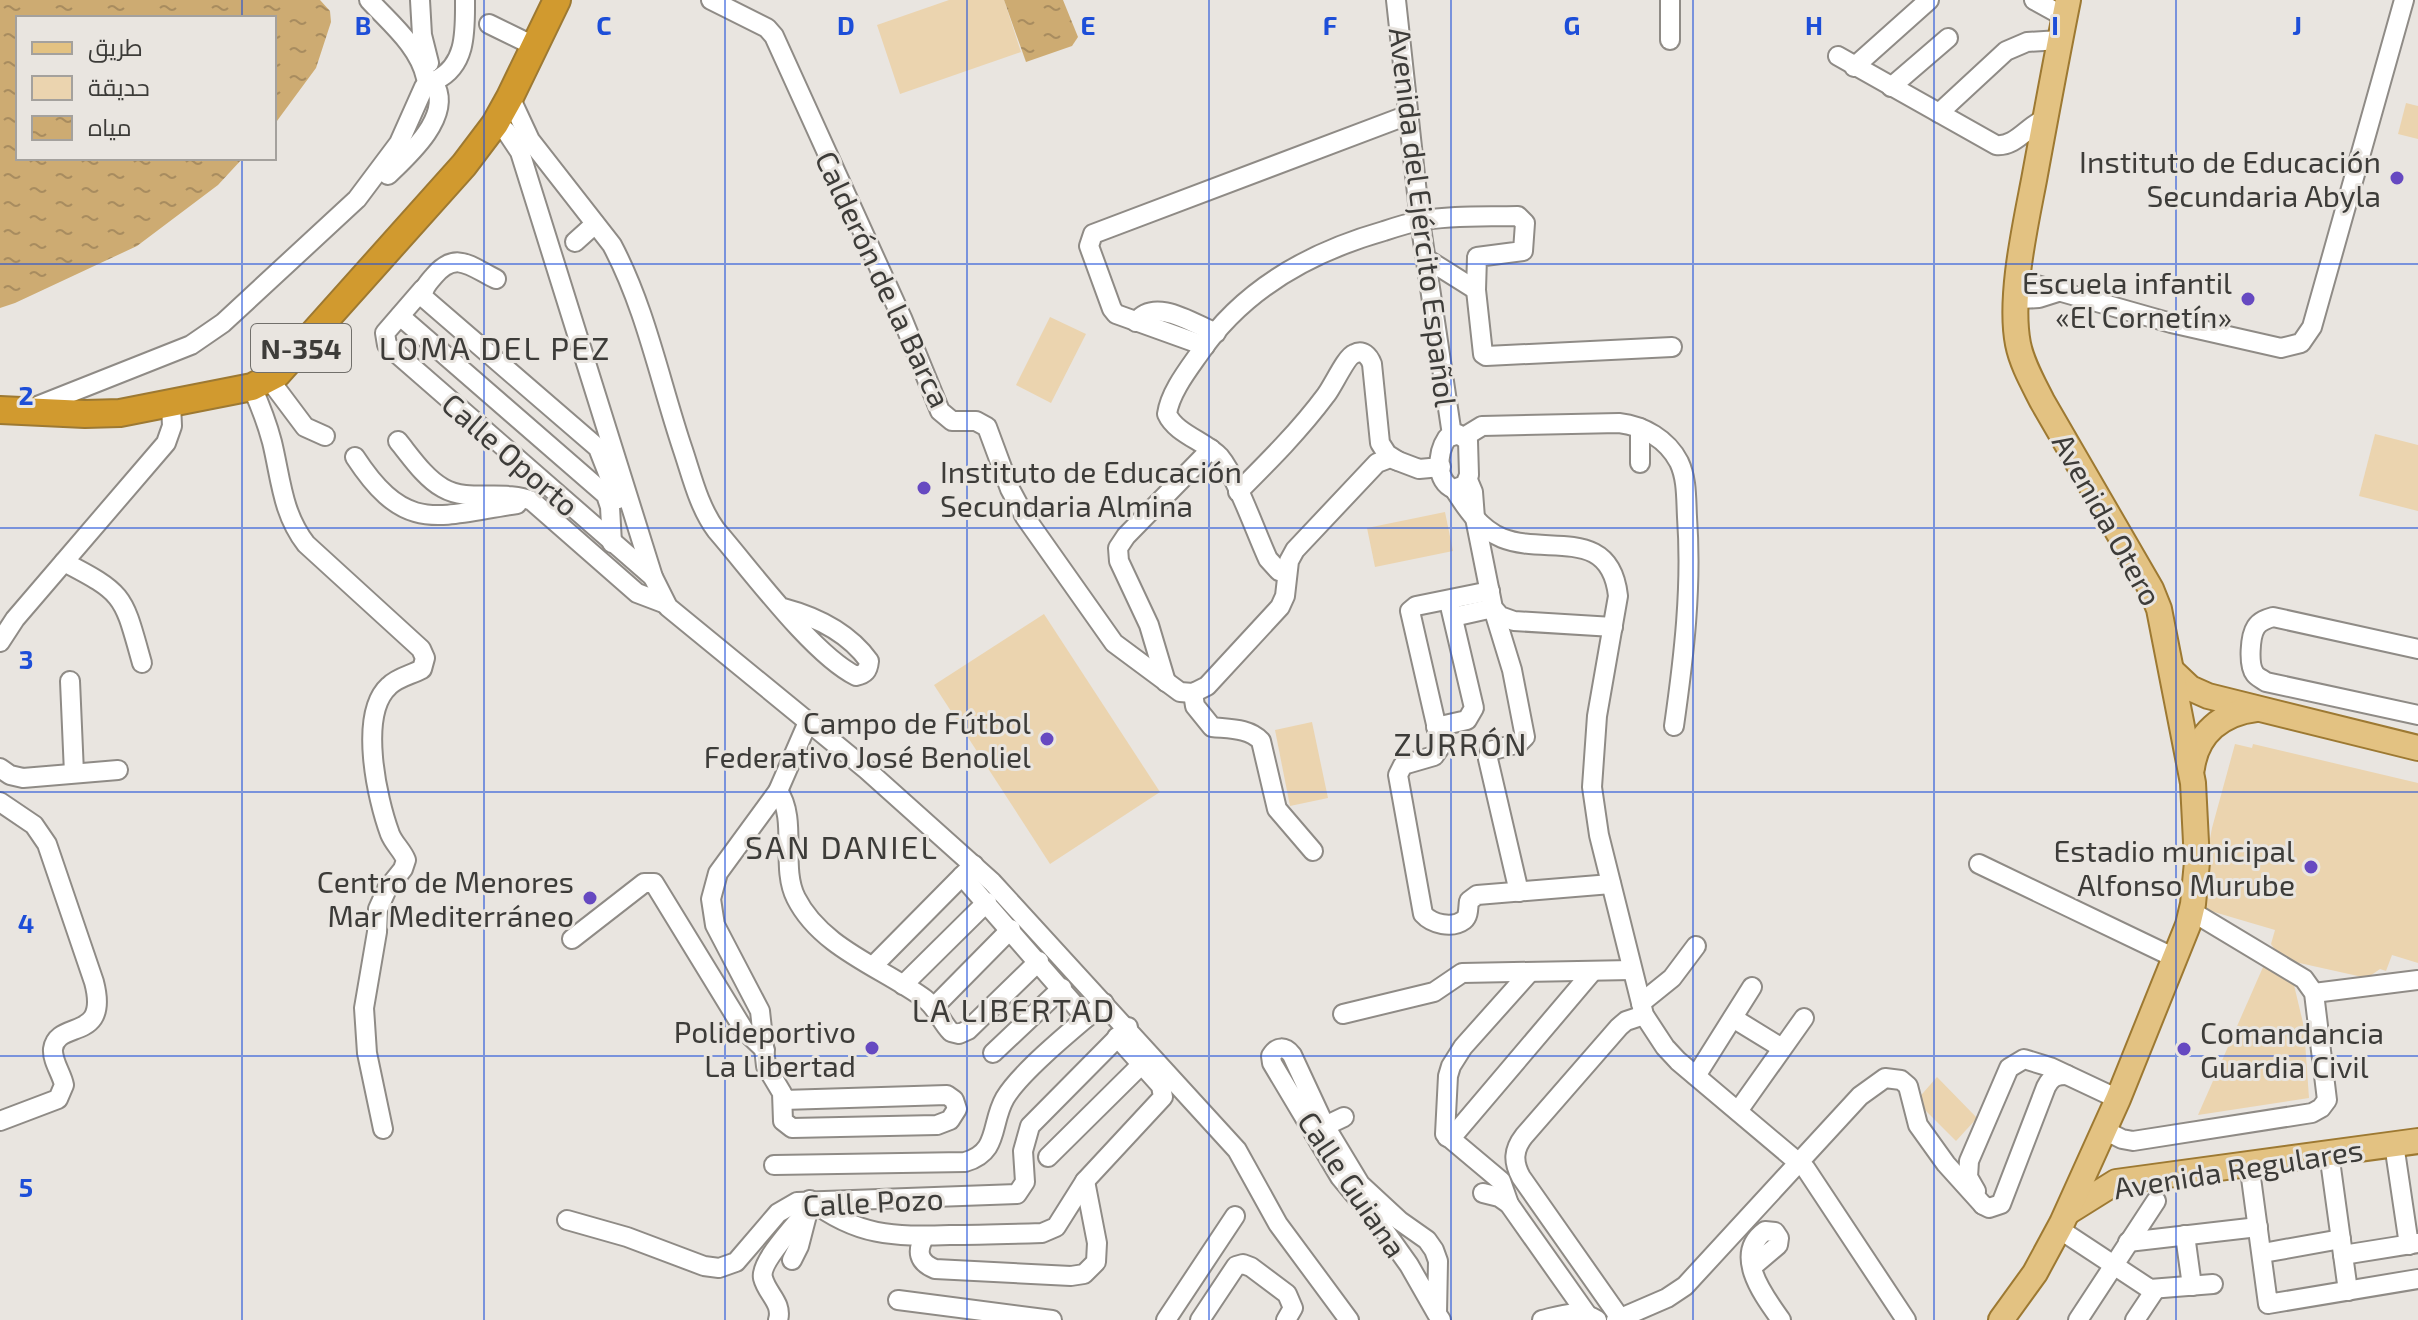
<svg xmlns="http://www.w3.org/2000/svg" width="2418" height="1320" font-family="'Exo 2',Cairo,sans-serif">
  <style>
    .green { fill: #ebd4af }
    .water { fill: url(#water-ripples) }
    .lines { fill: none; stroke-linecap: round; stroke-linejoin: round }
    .minor-casing { stroke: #8f8b86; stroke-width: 22 }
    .major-casing { stroke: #9d7932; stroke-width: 28 }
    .highway-casing { stroke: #9d7932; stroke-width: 30 }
    .minor { stroke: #fff; stroke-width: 18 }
    .major { stroke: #e3c282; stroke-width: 24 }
    .highway { stroke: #d19a2f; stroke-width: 26 }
    .grid { fill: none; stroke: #1d4ed8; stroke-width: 2; stroke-opacity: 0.55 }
    .poi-dot { fill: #6649c1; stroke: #e9e5e0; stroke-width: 3 }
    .labels { text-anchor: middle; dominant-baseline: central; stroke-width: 6; stroke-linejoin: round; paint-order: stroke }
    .shield { fill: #e9e5e0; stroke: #716f6b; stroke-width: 2 }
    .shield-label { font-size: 28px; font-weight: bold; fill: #3d3c39 }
    .poi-label { font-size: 30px; fill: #3d3c39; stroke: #e9e5e0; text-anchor: end }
    .street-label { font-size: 30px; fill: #3d3c39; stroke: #e9e5e0 }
    .neighbourhood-label { font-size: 32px; letter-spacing: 2px; fill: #3d3c39; stroke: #e9e5e0 }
    .grid-label { font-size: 26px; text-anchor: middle; font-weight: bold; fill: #1d4ed8; stroke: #e9e5e0; stroke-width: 6; stroke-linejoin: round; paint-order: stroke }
  </style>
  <defs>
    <pattern id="water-ripples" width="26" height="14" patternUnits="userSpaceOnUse" patternTransform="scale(2)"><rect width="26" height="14" fill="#cdab72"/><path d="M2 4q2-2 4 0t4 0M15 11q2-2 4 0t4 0" fill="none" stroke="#a88c5f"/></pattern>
  </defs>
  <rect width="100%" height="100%" fill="#e9e5e0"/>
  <g class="green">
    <path d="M949 0H1004L1021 52 900 94 877 25Z"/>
    <path d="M2406 103 2418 106V139L2398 134Z"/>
    <path d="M1050 317 1086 334 1051 403 1016 385Z"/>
    <path d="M2375 434 2418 445V511L2359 496Z"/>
    <path d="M1445 512 1453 551 1375 567 1367 528Z"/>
    <path d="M1044 614 1160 792 1050 864 934 685Z"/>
    <path d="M1312 722 1328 798 1290 806 1275 730Z"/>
    <path d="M2235 744 2252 748 2253 744 2418 783V963L2392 955 2386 971 2380 969 2367 978 2281 959 2271 944 2275 930 2197 907 2212 828Z"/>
    <path d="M2267 958 2294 985 2304 1027 2309 1098 2198 1115Z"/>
    <path d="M1937 1077 1977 1118 1956 1141 1916 1101Z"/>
  </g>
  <g class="water">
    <path d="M0 0H320L330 11 331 22 316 68 274 125V18H18V158H243L218 185 137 246 15 303 0 308Z"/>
    <path d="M1004 0H1063L1078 37 1072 46 1026 62Z"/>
  </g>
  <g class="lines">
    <g class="minor-casing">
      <g id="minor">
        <path d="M369 0C390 23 419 46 426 78"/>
        <path d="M420 0 422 35 429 63"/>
        <path d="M711 0 767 28 774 36 902 318 940 411 952 421H976L987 427 1010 489 1025 517 1114 643 1180 692 1193 693 1207 686 1280 607 1285 596 1289 561 1295 550 1377 463 1390 458 1419 469 1441 467"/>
        <path d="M1396 0 1420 221 1452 435"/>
        <path d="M1670 0V40"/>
        <path d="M2034 0 2065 17"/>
        <path d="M489 24 534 46"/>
        <path d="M1838 56 1996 145C2016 147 2027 126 2045 119"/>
        <path d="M1854 67 1929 0"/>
        <path d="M436 80C467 65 465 30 465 0"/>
        <path d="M1891 87 1948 38"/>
        <path d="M510 97 530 140 612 245C646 309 660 382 683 450 692 477 699 507 716 530 750 569 812 654 856 676 865 674 868 671 869 661 848 632 817 617 783 608"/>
        <path d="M1939 113 2006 51 2027 42 2060 40"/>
        <path d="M495 124 506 131 520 152 653 577 668 607 867 770 992 882 1237 1150 1278 1224 1349 1320"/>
        <path d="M388 175C409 155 450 118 436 87"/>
        <path d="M575 242 595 224"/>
        <path d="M1425 258 1476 290"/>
        <path d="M496 279C471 267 456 250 434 276 428 283 423 288 423 297L598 448 618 499"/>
        <path d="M423 289 385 333 387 345 653 577"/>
        <path d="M2058 292 2039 298 2021 299 2017 292 2027 286 2037 285 2171 323 2281 348 2301 343 2312 327 2404 0"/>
        <path d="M400 316 606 495 610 507 612 543"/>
        <path d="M1136 322C1155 297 1192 323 1216 333"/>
        <path d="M1205 346 1116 314 1112 309 1089 246 1093 234 1408 115"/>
        <path d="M269 379 305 427 325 436"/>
        <path d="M252 387C260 405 267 423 272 442 281 479 282 513 306 544L421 649 425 658 422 669C411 675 398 677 389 686 358 714 377 799 390 834 394 844 402 850 406 860L403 869 387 889 378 909 377 932 364 1008 367 1053 383 1129"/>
        <path d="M32 408 191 345 223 323 357 199 399 143 424 87"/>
        <path d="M1458 434 1468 441 1469 475 1465 485 1454 489C1435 482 1437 453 1447 438Z"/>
        <path d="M1464 437 1482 426 1619 423C1644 426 1667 439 1679 462 1687 479 1686 498 1687 517 1692 587 1684 656 1674 726"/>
        <path d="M398 441C411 457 425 478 443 488 469 503 504 489 532 501L637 593 666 604"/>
        <path d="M355 457C406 535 437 516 517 504"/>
        <path d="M1640 463V428"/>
        <path d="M1468 480 1473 492 1475 518 1493 608 1500 616 1514 621 1613 627"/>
        <path d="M1454 489C1466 508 1480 529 1502 538 1547 556 1610 525 1618 596L1597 716 1592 787 1599 835 1644 1015 1665 1047 1678 1061 1806 1169 1906 1320"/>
        <path d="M1238 492C1269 461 1300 430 1326 395 1333 386 1346 357 1354 354 1363 349 1369 356 1372 364L1380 443 1387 454 1398 461"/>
        <path d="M64 562C126 594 123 596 142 663"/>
        <path d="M1287 573 1279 571 1268 559C1256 533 1236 476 1220 457 1205 441 1176 434 1167 414 1170 393 1187 371 1199 354 1243 289 1310 252 1384 231 1396 227 1408 223 1420 221 1452 215 1486 217 1518 216L1525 223 1523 251 1477 257 1476 290 1483 354 1486 356 1672 347"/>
        <path d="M1490 591 1416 606 1410 611 1441 746 1434 756 1403 765 1398 775 1423 914C1432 924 1452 929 1464 920 1469 916 1468 907 1469 901L1477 895 1611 884"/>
        <path d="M1453 617 1493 608 1512 670 1525 737 1519 743 1490 751 1488 759 1519 892"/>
        <path d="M0 642 15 619 166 443 172 426 171 404"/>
        <path d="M2418 649 2273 617C2266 619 2260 621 2256 627 2250 636 2248 665 2255 674 2257 677 2262 679 2266 682L2418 715"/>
        <path d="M70 681 74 773"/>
        <path d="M1166 682 1149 625 1119 561 1118 548 1126 536 1211 449"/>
        <path d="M1193 693 1195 706 1212 727C1229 729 1249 728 1261 741L1277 809 1313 851"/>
        <path d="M1436 727 1467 720 1474 708 1450 606"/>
        <path d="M0 768 10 775 23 778 118 770"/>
        <path d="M778 791C798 819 780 867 796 898 821 948 883 968 925 999 937 1008 941 1022 951 1032L959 1034 968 1030 1039 961"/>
        <path d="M0 802 34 825 47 844 94 982C110 1043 57 1019 53 1049 52 1061 62 1074 64 1085L58 1099 0 1121"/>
        <path d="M1979 864 2175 958"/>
        <path d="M974 865 962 876 1086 1018"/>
        <path d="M572 939 644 883H654L744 1030 765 1050"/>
        <path d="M873 966 962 876"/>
        <path d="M903 985 987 902"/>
        <path d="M2314 993 2418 980"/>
        <path d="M1641 1003 1672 978 1696 946"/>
        <path d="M934 1007 1011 929"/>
        <path d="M1343 1014 1434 992 1462 973 1632 970"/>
        <path d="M1733 1018 1782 1048"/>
        <path d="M993 1053 1062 988"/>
        <path d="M1696 1076 1752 987"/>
        <path d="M783 1100 947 1095 954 1100 957 1109 950 1120 937 1125 792 1128 783 1121 782 1093 766 1066 760 1011 715 925 711 899 718 873 778 791 808 722"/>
        <path d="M1738 1111 1804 1018"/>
        <path d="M1325 1126 1344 1117"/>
        <path d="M2104 1130 2122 1139 2133 1141 2312 1113 2321 1108 2327 1100 2314 993 2304 979 2191 911"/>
        <path d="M1447 1137 1453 1136 1593 971"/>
        <path d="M2394 1144 2409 1245"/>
        <path d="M2329 1153 2348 1291"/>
        <path d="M1048 1157 1142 1064"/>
        <path d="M2249 1163 2268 1304 2418 1279"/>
        <path d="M774 1165 965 1162C1000 1152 990 1124 1005 1098 1021 1071 1078 1025 1104 1003"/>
        <path d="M1976 1191 1968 1177 1969 1161 2009 1068 2024 1059 2050 1067 2118 1099"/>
        <path d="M1483 1193 1499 1197 1509 1204 1586 1313"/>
        <path d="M810 1200C857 1236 893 1237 950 1235 980 1235 1011 1234 1042 1233L1056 1227 1085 1181 1163 1097 1161 1086 1117 1037"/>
        <path d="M1509 1204 1501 1181 1445 1134 1448 1076 1451 1066 1463 1047 1530 972"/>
        <path d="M1983 1205 1989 1208 2001 1204 2046 1087C2051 1077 2056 1075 2067 1075"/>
        <path d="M567 1220 627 1237 704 1266 719 1268 736 1262 778 1213 797 1202 1017 1194 1025 1182 1023 1151 1030 1126 1128 1027"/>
        <path d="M2059 1229 2150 1289 2213 1284"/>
        <path d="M2185 1235 2192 1286"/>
        <path d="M925 1236C916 1251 918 1262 935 1269L1071 1276 1084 1274 1096 1262 1097 1243 1085 1181"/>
        <path d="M2128 1242 2258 1227"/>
        <path d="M2263 1253 2341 1239"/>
        <path d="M2343 1255 2418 1243"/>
        <path d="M792 1260 799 1246 807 1215"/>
        <path d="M1752 1267 1778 1245 1779 1238 1775 1232 1765 1231C1732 1255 1764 1296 1781 1320"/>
        <path d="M898 1300 1052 1320"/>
        <path d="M1437 1314 1438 1261 1434 1250 1427 1240 1400 1221 1360 1184 1325 1126 1292 1055C1285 1046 1277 1046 1271 1056L1272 1063 1340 1177 1384 1230 1409 1265 1437 1314 1441 1320"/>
        <path d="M1620 1318 1521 1177C1513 1162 1513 1150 1524 1136L1619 1027 1626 1021 1644 1015"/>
        <path d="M778 1320C783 1303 767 1294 763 1278 759 1262 798 1222 809 1208"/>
        <path d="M1166 1320 1235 1216"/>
        <path d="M1200 1320 1236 1266 1243 1264 1251 1267 1287 1294 1293 1308 1286 1320"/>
        <path d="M1542 1320C1562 1315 1579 1308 1597 1320"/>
        <path d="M1616 1320 1667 1298 1685 1286 1860 1096 1885 1078 1901 1080 1908 1086 1918 1125 1946 1164 1983 1205"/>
        <path d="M2078 1320 2156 1201"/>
        <path d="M2135 1320 2155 1290"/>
      </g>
    </g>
    <g class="major-casing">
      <g id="major">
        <path d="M2172 671 2190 688 2208 696 2418 748"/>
        <path d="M2192 768C2197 733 2222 713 2256 709"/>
        <path d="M2068 1212 2116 1182 2418 1141"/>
        <path d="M2001 1320 2035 1273 2062 1223 2118 1099 2188 925 2193 904 2197 862 2193 783 2159 609 2151 589 2042 401C2033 383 2022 364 2018 344 2009 298 2025 227 2034 180 2045 120 2056 60 2068 0"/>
      </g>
    </g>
    <g class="highway-casing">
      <path id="highway" d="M0 410 85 414 120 413 252 387 277 374 464 165 495 124 510 97 557 0"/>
    </g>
    <use href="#minor" class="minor"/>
    <use href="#major" class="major"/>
    <use href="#highway" class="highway"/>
  </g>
  <path class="grid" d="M242 0V18M484 0V1320M725 0V1320M967 0V1320M1209 0V1320M1451 0V1320M1693 0V1320M1934 0V1320M2176 0V1320M242 158V1320M0 264H2418M0 528H2418M0 792H2418M0 1056H2418"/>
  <g class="poi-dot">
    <circle cx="2397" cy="178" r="8"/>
    <circle cx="2248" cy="299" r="8"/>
    <circle cx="924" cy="488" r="8"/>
    <circle cx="1047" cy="739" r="8"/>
    <circle cx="2311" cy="867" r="8"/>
    <circle cx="590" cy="898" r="8"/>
    <circle cx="872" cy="1048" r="8"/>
    <circle cx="2184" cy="1049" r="8"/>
  </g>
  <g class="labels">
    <rect class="shield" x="251" y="324" width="100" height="48" rx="6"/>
    <g class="shield-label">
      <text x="301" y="348">N-354</text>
    </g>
    <g class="poi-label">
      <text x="2381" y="161">Instituto de Educación<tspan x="2381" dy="34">Secundaria Abyla</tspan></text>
      <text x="2232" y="282">Escuela infantil<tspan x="2232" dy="34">«El Cornetín»</tspan></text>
      <text x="940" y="471" text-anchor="start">Instituto de Educación<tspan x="940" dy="34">Secundaria Almina</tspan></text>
      <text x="1031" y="722">Campo de Fútbol<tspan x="1031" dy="34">Federativo José Benoliel</tspan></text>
      <text x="2295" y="850">Estadio municipal<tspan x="2295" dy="34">Alfonso Murube</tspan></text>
      <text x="574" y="881">Centro de Menores<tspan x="574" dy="34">Mar Mediterráneo</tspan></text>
      <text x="856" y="1031">Polideportivo<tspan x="856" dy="34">La Libertad</tspan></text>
      <text x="2200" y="1032" text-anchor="start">Comandancia<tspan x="2200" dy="34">Guardia Civil</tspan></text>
    </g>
    <g class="street-label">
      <text transform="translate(1424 217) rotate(83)">Avenida del Ejército Español</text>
      <text transform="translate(884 279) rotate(65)">Calderón de la Barca</text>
      <text transform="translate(511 454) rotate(41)">Calle Oporto</text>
      <text transform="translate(2108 519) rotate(61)">Avenida Otero</text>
      <text transform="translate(2238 1168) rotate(-9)">Avenida Regulares</text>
      <text transform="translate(1353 1184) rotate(56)">Calle Guiana</text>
      <text transform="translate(873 1201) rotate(-3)">Calle Pozo</text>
    </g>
    <g class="neighbourhood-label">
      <text x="495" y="347">LOMA DEL PEZ</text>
      <text x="1461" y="743">ZURRÓN</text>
      <text x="842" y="846">SAN DANIEL</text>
      <text x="1014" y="1009">LA LIBERTAD</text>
    </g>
  </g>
  <g class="grid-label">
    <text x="363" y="35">B</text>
    <text x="604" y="35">C</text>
    <text x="846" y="35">D</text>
    <text x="1088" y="35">E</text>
    <text x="1330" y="35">F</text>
    <text x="1572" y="35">G</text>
    <text x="1814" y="35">H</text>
    <text x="2055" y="35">I</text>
    <text x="2297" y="35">J</text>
    <text x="26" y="405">2</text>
    <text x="26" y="669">3</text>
    <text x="26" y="933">4</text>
    <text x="26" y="1197">5</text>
  </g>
  <rect x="16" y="16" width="260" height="144" fill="#e9e5e0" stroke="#a4a19d" stroke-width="2"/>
  <rect x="32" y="42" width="40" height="12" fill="#e3c282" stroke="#a4a19d" stroke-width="2"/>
  <text x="88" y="56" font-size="24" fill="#3d3c39">طريق</text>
  <rect x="32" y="76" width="40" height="24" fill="#ebd4af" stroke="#a4a19d" stroke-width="2"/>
  <text x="88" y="96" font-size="24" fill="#3d3c39">حديقة</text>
  <rect x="32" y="116" width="40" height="24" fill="url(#water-ripples)" stroke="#a4a19d" stroke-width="2"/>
  <text x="88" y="136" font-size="24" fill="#3d3c39">مياه</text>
</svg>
